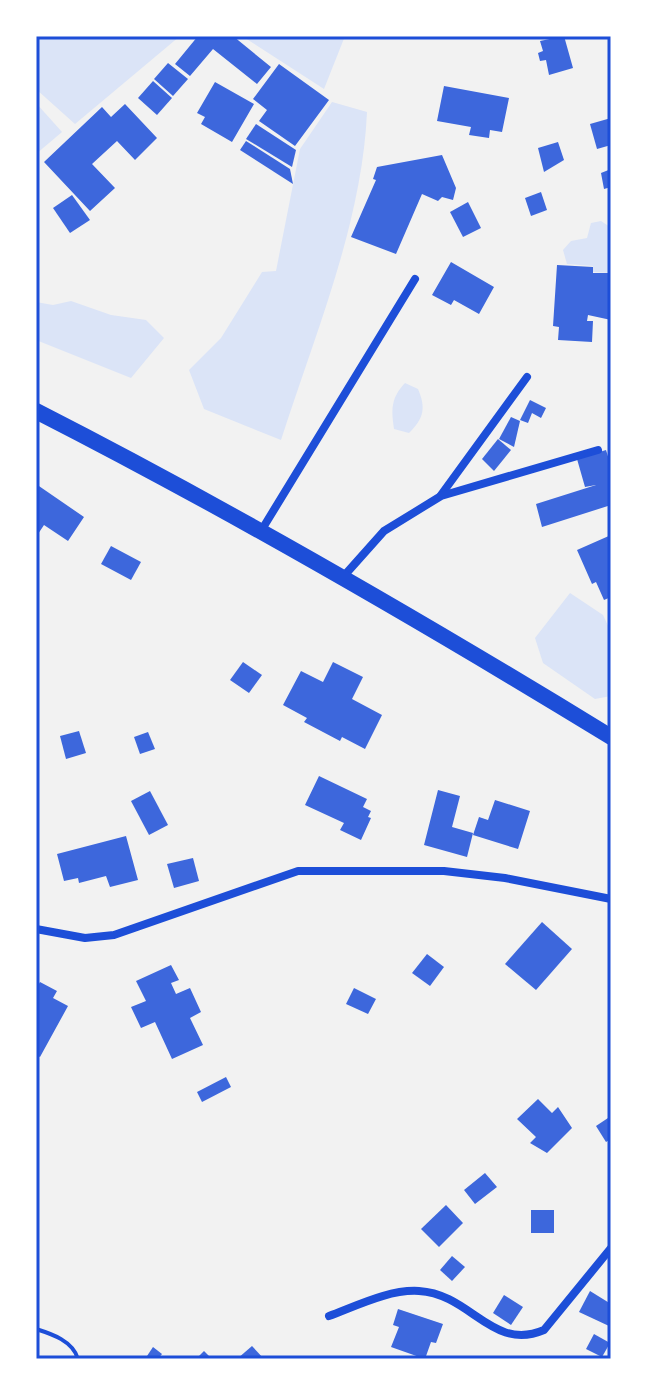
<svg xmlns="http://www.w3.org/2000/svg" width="647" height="1395" font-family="'Alegreya Sans',sans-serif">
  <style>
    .green { fill: #dbe4f7 }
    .building { fill: #3d67dc }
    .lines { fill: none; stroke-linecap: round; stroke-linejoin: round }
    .path { stroke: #1d4ed8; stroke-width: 4 }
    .minor { stroke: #1d4ed8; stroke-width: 8 }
    .secondary { stroke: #1d4ed8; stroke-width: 16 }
    .neatline { fill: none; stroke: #1d4ed8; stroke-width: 3 }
  </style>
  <rect width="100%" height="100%" fill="#f2f2f2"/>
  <g class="green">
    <path d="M36 36H180L75 124 36 89Z"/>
    <path d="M242 36H345L324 89Z"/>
    <path d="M332 102 367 112C362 224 315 334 281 440L204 409 189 370 221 338 262 272 276 271 300 149Z"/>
    <path d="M36 103 62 132 36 154Z"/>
    <path d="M601 221 610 227 611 273 593 272V266L567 264 563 250 571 241 587 238 591 223Z"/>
    <path d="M71 301 111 315 146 320 164 338 131 378 36 340V302L53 305Z"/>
    <path d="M405 383 418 389C426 408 424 418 409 433L394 429C391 409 391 398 405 383Z"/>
    <path d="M570 593 603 615 611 632V696L595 699 543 663 535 638Z"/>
  </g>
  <g class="building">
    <path d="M198 36H233L271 67 257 84 213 49 190 76 175 64Z"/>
    <path d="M564 36 573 68 549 75 546 60 540 61 538 53 543 51 540 41Z"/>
    <path d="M168 63 188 79 173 96 154 79Z"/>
    <path d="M279 64 329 100 295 146 259 121 267 110 253 99Z"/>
    <path d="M153 81 172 98 157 115 138 98Z"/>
    <path d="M215 82 254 104 232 142 201 124 205 117 197 113Z"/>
    <path d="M444 86 509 98 502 132 490 130 489 138 469 135 471 127 437 121Z"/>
    <path d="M125 104 157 138 135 160 117 141 92 164 115 188 90 211 44 162 102 107 111 117Z"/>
    <path d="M611 118V145L597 149 590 124Z"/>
    <path d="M256 124 296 150 292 167 246 139Z"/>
    <path d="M246 141 290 169 293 184 240 150Z"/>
    <path d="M558 142 564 160 544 172 538 148Z"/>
    <path d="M442 155 456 188 453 200 442 197 438 201 422 194 396 254 351 237 376 180 373 179 377 167Z"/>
    <path d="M611 169V187L604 189 601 173Z"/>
    <path d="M541 192 547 210 531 216 525 198Z"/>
    <path d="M72 195 90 220 70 233 53 208Z"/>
    <path d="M468 202 481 228 463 237 450 212Z"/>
    <path d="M451 262 494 287 479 314 454 300 451 305 432 295Z"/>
    <path d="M557 265 593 267V273H611V320L588 315 587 321H593L592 342 558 340 559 327 553 326Z"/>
    <path d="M530 400 546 408 541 418 532 413 528 423 520 420Z"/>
    <path d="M511 417 520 421 514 447 499 439Z"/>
    <path d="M498 439 511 450 494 471 482 459Z"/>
    <path d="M606 450 611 466V505L542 527 536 504 596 485 585 487 577 459Z"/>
    <path d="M36 484 84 517 68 541 44 525 36 537Z"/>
    <path d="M611 535V597L604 600 596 582 592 584 577 550Z"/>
    <path d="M111 546 141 562 131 580 101 564Z"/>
    <path d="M243 662 262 675 249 693 230 680Z"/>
    <path d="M333 662 363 677 352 699 382 715 365 749 342 737 340 741 304 722 307 718 283 705 301 671 323 682Z"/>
    <path d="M79 731 86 753 66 759 60 736Z"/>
    <path d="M148 732 155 749 140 754 134 737Z"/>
    <path d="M319 776 367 799 363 807 371 811 368 817 371 818 361 840 340 830 344 823 305 805Z"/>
    <path d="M438 790 460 796 452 827 473 833 467 857 424 845Z"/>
    <path d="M150 791 168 825 149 835 131 801Z"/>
    <path d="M495 800 530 811 518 849 473 835 479 817 488 820Z"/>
    <path d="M126 836 138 880 110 887 106 876 79 883 78 878 64 881 57 854Z"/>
    <path d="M193 858 199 881 174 888 167 864Z"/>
    <path d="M542 922 572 949 536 990 505 964Z"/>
    <path d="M427 954 444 967 430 986 412 973Z"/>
    <path d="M171 965 179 980 171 983 176 994 190 988 201 1012 190 1018 203 1045 172 1059 155 1022 141 1028 131 1007 146 1001 136 981Z"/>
    <path d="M40 982 57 991 53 998 68 1006 40 1057 36 1055V989Z"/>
    <path d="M354 988 376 999 368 1014 346 1004Z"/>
    <path d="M226 1077 231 1087 202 1102 197 1092Z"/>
    <path d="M538 1099 552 1113 558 1107 572 1128 547 1153 530 1143 536 1137 517 1119Z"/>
    <path d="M611 1116V1139L606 1142 596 1126Z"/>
    <path d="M485 1173 497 1187 475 1204 464 1190Z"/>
    <path d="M446 1205 463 1223 439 1247 421 1229Z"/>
    <rect x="531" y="1210" width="23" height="23"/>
    <path d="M452 1256 465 1267 452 1281 440 1270Z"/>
    <path d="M590 1291 611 1304 609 1326 579 1312Z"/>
    <path d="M504 1295 523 1307 511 1325 493 1313Z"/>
    <path d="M398 1309 443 1324 436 1343 431 1342 425 1359 391 1347 399 1327 393 1325Z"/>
    <path d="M594 1334 610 1343 602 1357 586 1349Z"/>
    <path d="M252 1346 264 1359H237Z"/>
    <path d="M153 1347 162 1354 158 1359H145Z"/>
    <path d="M204 1351 212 1359H196Z"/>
  </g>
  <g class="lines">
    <path class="path" d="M36 1329C52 1334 73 1341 78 1359"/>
    <g class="minor">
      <path d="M441 495 527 377"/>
      <path d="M261 531 415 279"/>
      <path d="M343 577 384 531 441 496 598 450"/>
      <path d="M36 929 85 938 114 935 298 871H444L505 878 611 899"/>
      <path d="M329 1316C356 1306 390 1289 419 1291 471 1294 492 1352 544 1330L611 1248"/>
    </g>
    <path class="secondary" d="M36 411C232 511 423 622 611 737"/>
  </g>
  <rect width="647" height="1395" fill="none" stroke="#ffffff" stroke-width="76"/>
  <rect x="38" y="38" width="571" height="1319" class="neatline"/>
</svg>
